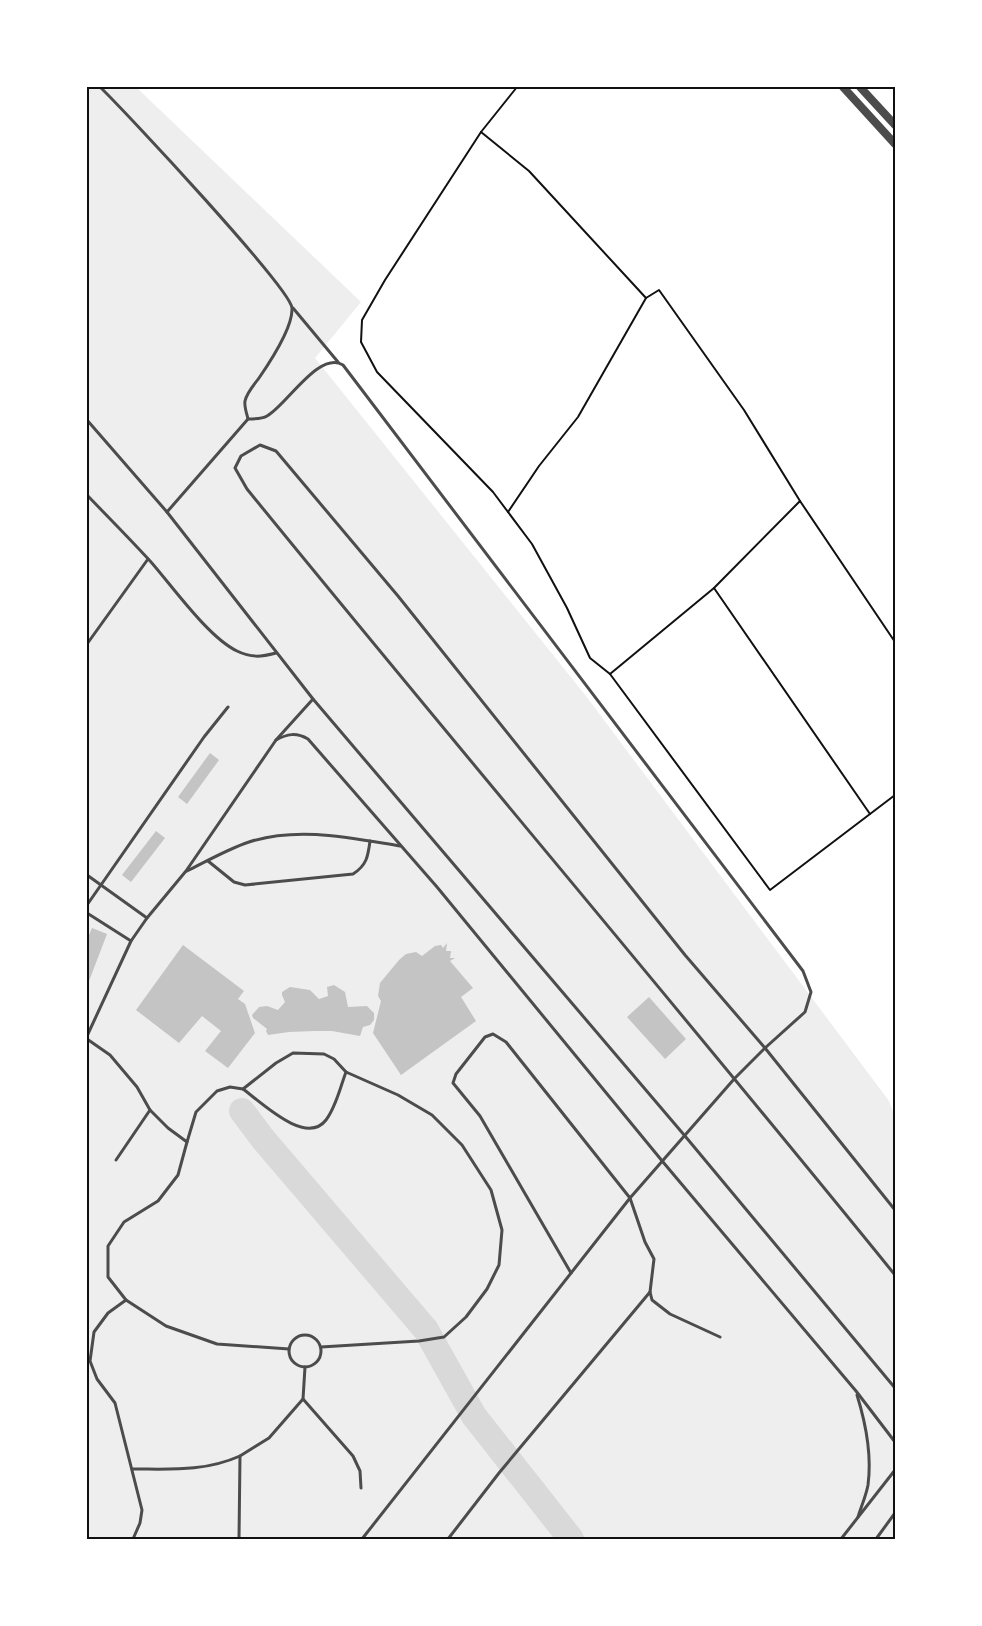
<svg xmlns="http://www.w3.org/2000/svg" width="982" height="1626" font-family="'Space Grotesk',sans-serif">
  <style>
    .green { fill: #eee }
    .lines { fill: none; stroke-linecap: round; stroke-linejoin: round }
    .river { stroke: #d9d9d9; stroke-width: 26 }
    .building { fill: #c4c4c4 }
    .path { stroke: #111; stroke-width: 2 }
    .service { stroke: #4c4c4c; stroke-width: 3 }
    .tertiary { stroke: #4c4c4c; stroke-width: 8 }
    .neatline { fill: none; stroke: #111; stroke-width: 2 }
  </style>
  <rect width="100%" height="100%" fill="#fff"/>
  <path class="green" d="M87 87H136L361 302 315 358 586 696 889 1101 895 1117V1539H87Z"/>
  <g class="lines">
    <path class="river" d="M242 1111 263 1139 426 1330 474 1416 571 1539"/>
  </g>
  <g class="building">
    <path d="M210 753 219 760 187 804 178 797Z"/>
    <path d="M156 831 165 838 131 882 122 875Z"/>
    <path d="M92 928 107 934 89 981 87 980V940Z"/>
    <path d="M447 943 446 951H451L450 958H455L450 961 473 988 461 997 476 1021 401 1075 373 1033 381 1001 378 996 380 983 399 960 406 954 416 952 422 956 435 946 441 945 443 948Z"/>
    <path d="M183 945 244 991 238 999 245 1004 255 1033 228 1068 205 1051 221 1031 202 1016 179 1043 136 1010Z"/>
    <path d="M334 985 345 992 348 1007 367 1006 374 1013V1020L370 1025 363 1027 360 1036 332 1031H314L289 1032 268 1035 266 1031 267 1029 253 1018 252 1015 259 1007 267 1006 278 1010 285 1002 282 995V992L290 987 310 990 319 999 328 996 327 987Z"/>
    <path d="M649 997 686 1039 665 1059 627 1017Z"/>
  </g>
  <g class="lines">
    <g class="path">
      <path d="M517 87 481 132 385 280 362 320 361 342 377 372 493 492 532 544 567 608 590 658 610 674 770 890 895 795"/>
      <path d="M481 132 529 171 646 298 578 417 539 466 508 512"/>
      <path d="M646 298 659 290 744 410 800 501"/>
      <path d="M610 674 714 588"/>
      <path d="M870 814 714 588 800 501 895 642"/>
    </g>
    <g class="service">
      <path d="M100 87C125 111 291 289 292 308 293 328 270 362 259 378 254 385 247 392 245 401 244 407 247 414 248 419"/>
      <path d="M293 308 338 362"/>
      <path d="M87 420 167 512 313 699 685 1136 895 1388"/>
      <path d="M87 495C108 517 130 539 151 562 172 586 209 638 237 651 251 658 261 657 276 653"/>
      <path d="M167 512 248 419C254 419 262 419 267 416 286 406 319 350 343 365L803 971 811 992 805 1012 765 1048 735 1078 630 1198 362 1539"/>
      <path d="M87 644 148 559"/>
      <path d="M276 740C287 734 296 732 308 739L437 887 663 1162 856 1391 895 1442"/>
      <path d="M208 861 234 882 245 885 353 874C367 865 368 856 370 841"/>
      <path d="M187 871C207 861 228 849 249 842 298 826 351 838 400 846"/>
      <path d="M87 875 147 918"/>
      <path d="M87 905 204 737 228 707"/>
      <path d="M87 913 131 941"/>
      <path d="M87 1036 131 941 147 918 186 871 276 740 313 699"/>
      <path d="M87 1039 110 1055 137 1087 150 1110 168 1128 187 1142 178 1175 158 1201 124 1222 108 1246V1277L126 1300 108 1313 94 1332 90 1361 97 1379 115 1403 142 1510 140 1523 133 1539"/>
      <path d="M243 1089C262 1103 306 1146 326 1120 336 1107 340 1088 346 1072"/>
      <path d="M187 1142 196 1112 217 1091 230 1087 243 1089 276 1063 293 1053 324 1054 334 1059 346 1072 398 1095 432 1115 462 1145 491 1190 502 1230 499 1265 487 1289 466 1317 444 1337 419 1341 321 1347"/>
      <path d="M116 1160 150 1110"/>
      <path d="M895 1210 765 1048 685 955 398 596 276 451 260 445 241 456 235 468 247 489C461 752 681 1011 895 1275"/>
      <path d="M571 1273 480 1116 453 1083 456 1074 485 1037 493 1034 506 1042 630 1198 645 1242 654 1259 650 1292 652 1300 670 1314 720 1337"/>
      <path d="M126 1300 166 1326 217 1344 289 1349"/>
      <circle cx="305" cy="1351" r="16"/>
      <path d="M857 1395C866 1424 872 1455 868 1485 866 1496 861 1507 858 1517"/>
      <path d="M303 1399 353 1456 360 1471 361 1488"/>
      <path d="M132 1469C170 1469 204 1472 240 1456"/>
      <path d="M239 1539 240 1456 269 1438 303 1399 305 1367"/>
      <path d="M448 1539 499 1473 650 1292"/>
      <path d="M841 1539 895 1470"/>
      <path d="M876 1539 895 1513"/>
    </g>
    <g class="tertiary">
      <path d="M843 87 895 144"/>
      <path d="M860 87 895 125"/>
    </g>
  </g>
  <rect width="982" height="1626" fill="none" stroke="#ffffff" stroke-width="177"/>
  <rect x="88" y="88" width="806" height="1450" class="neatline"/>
</svg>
